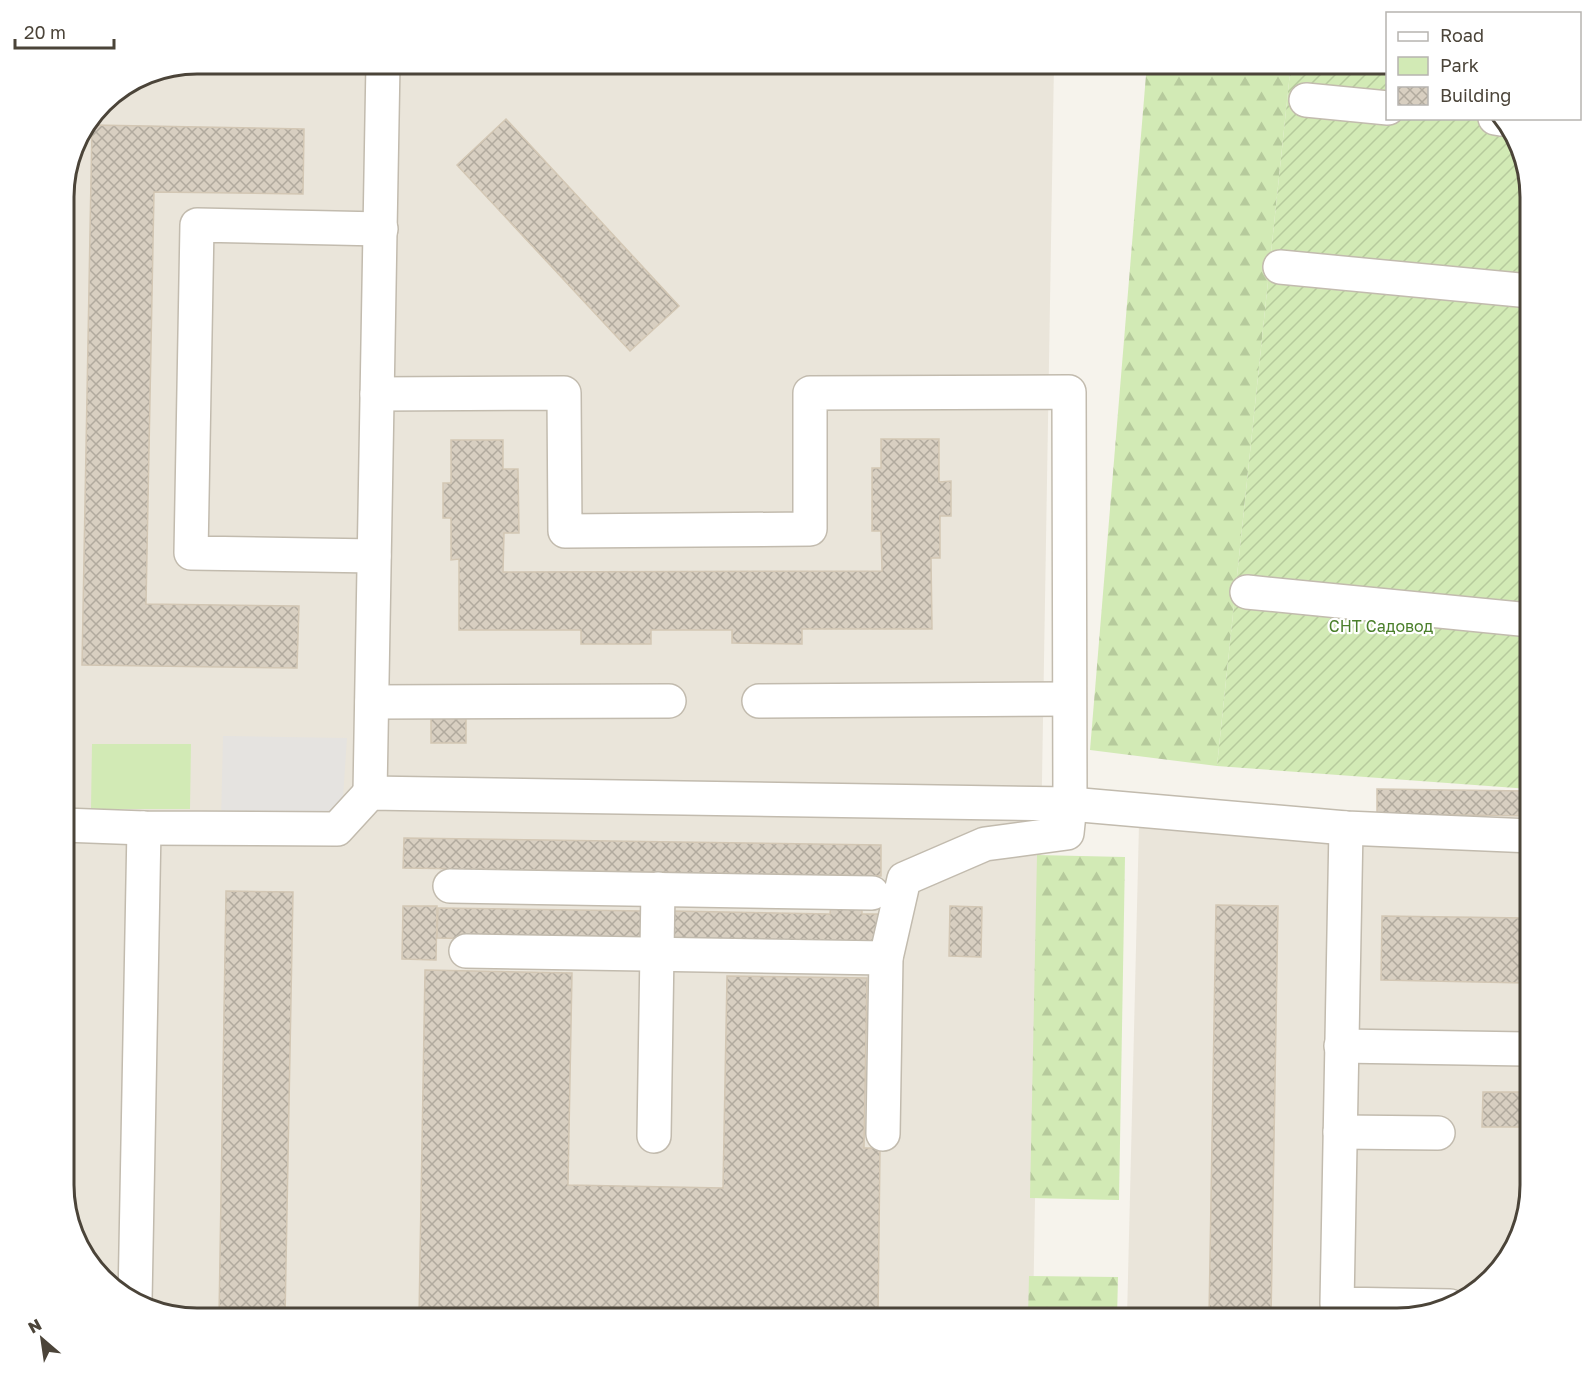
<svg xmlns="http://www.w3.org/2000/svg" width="1593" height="1381" font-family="'Golos Text',sans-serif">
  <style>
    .residential { fill: #eae5da }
    .green { fill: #d2eab5 }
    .forest { fill: url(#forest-firs) }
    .garden { fill: url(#garden-furrows) }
    .parking { fill: #e5e3e0 }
    .building { fill: url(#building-cross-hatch); stroke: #d3c7b4; stroke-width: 1.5 }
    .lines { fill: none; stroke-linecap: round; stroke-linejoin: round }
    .minor-casing { stroke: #c2bbae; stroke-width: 36 }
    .minor { stroke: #fff; stroke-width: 33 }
    .labels { text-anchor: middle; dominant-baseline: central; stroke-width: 4.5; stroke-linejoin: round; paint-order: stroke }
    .park-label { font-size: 16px; fill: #4a7f2a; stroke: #fff }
    .rim { fill: none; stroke: #4b4439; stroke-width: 3 }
  </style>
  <defs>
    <pattern id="forest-firs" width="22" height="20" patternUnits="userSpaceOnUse" patternTransform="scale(1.5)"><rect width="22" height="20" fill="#d2eab5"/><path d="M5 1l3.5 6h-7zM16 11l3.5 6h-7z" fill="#b6ca9c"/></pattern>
    <pattern id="garden-furrows" width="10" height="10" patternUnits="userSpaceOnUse" patternTransform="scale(1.5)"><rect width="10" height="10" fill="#d2eab5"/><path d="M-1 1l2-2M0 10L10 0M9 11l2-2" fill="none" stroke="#b6ca9c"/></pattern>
    <pattern id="building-cross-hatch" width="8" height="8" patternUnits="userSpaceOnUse" patternTransform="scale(1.5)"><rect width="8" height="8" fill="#d8cfc1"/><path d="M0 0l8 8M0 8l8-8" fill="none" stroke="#b1aa9e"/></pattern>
  </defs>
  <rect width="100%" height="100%" fill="#f6f3ec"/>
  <g class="residential">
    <path d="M197 63H1054L1033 1318H197L146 1308 108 1285 77 1243 63 1193V188L77 137 108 96 146 73Z"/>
    <path d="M1139 824 1530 845V1184L1520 1235 1497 1273 1448 1308 1396 1318H1127Z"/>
  </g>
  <path class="green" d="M92 744H191L190 809H91Z"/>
  <g class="forest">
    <path d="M1147 63H1291L1217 766 1090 750Z"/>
    <path d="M1037 855 1125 857 1119 1200 1030 1198Z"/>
    <path d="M1029 1276 1118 1277 1117 1318H1028Z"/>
  </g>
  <path class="garden" d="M1291 63H1387L1388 118 1500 119 1520 145 1530 197V789L1217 766Z"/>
  <path class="parking" d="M223 736 347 738 342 813 221 819Z"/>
  <g class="building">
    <path d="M506 119 679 306 630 351 457 165Z"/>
    <path d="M92 125 304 129 303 194 154 192 146 604 299 606 297 668 82 665Z"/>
    <path d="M881 439H939V482L951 481V516H940V558H931L932 629H802V644L732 643V630H651V644H581V630H459V559L451 560V518H443V483H451V440H503V469H518L519 533H504L503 572 882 571 881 531H872V468H881Z"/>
    <path d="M466 706V743H431V707Z"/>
    <path d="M1377 789 1530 791V816L1377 814Z"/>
    <path d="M404 838 881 845V876L403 868Z"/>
    <path d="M226 891 293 892 285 1318H219Z"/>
    <path d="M831 902H862V914H880L879 945 673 942 674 911 830 914Z"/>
    <path d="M1216 905 1278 906 1271 1318H1209Z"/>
    <path d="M403 906H437L436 960 402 959Z"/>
    <path d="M950 906 982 907 981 957 949 956Z"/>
    <path d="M438 908 642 911 641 942 437 938Z"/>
    <path d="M1382 916 1530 918V983L1381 980Z"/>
    <path d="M425 970 572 973 568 1185 723 1188 727 976 867 978 864 1148H880L878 1318H419Z"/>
    <path d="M1483 1092H1522L1521 1127H1482Z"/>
  </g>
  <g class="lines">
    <g class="minor-casing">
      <g id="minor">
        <path d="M1306 100 1388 108"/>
        <path d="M1495 118 1501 119"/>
        <path d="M1280 267 1530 291"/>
        <path d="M377 394 564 393 565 531 810 529V393L1069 392 1070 804 1067 833 985 844 904 879 886 958 883 1134"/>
        <path d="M374 556 191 553 197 225 381 229"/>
        <path d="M1247 592 1530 620"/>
        <path d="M759 701 1069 699"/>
        <path d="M372 702 669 701"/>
        <path d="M370 793 383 63"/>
        <path d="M63 825 144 828 337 829 370 793 1070 804 1346 828 1530 836"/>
        <path d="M1346 828 1337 1304 1450 1306"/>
        <path d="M450 886 872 893"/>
        <path d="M466 951 886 958"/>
        <path d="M1341 1046 1530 1049"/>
        <path d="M1340 1132 1438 1133"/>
        <path d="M654 1136 658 889"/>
        <path d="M135 1301 144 828"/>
      </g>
    </g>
    <use href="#minor" class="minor"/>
  </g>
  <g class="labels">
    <g class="park-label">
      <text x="1381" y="626">СНТ Садовод</text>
    </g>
  </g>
  <path d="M0 0H1593V1381H0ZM197 74H1397A123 123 0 0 1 1520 197V1185A123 123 0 0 1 1397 1308H197A123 123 0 0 1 74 1185V197A123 123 0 0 1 197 74Z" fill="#fff" fill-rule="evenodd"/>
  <path class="rim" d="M197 74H1397A123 123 0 0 1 1520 197V1185A123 123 0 0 1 1397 1308H197A123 123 0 0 1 74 1185V197A123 123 0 0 1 197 74Z"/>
  <rect x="1386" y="12" width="195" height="108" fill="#ffffff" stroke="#b7b4b0" stroke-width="1.5"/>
  <rect x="1398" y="32" width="30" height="9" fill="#ffffff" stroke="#b7b4b0" stroke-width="1.5"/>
  <text x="1440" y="42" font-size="18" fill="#4b4439">Road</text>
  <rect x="1398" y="57" width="30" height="18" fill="#d2eab5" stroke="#b7b4b0" stroke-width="1.5"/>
  <text x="1440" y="72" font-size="18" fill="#4b4439">Park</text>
  <rect x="1398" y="87" width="30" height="18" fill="url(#building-cross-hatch)" stroke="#b7b4b0" stroke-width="1.5"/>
  <text x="1440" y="102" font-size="18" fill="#4b4439">Building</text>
  <g transform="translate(42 1339) rotate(331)" stroke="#ffffff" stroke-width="4.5" paint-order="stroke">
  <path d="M0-4.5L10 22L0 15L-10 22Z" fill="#4b4439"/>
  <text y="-9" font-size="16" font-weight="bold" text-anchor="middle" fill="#4b4439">N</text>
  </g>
  <path d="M15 39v9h99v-9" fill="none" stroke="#4b4439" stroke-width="3"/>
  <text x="24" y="39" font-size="18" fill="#4b4439" stroke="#ffffff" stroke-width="4.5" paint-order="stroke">20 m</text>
</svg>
